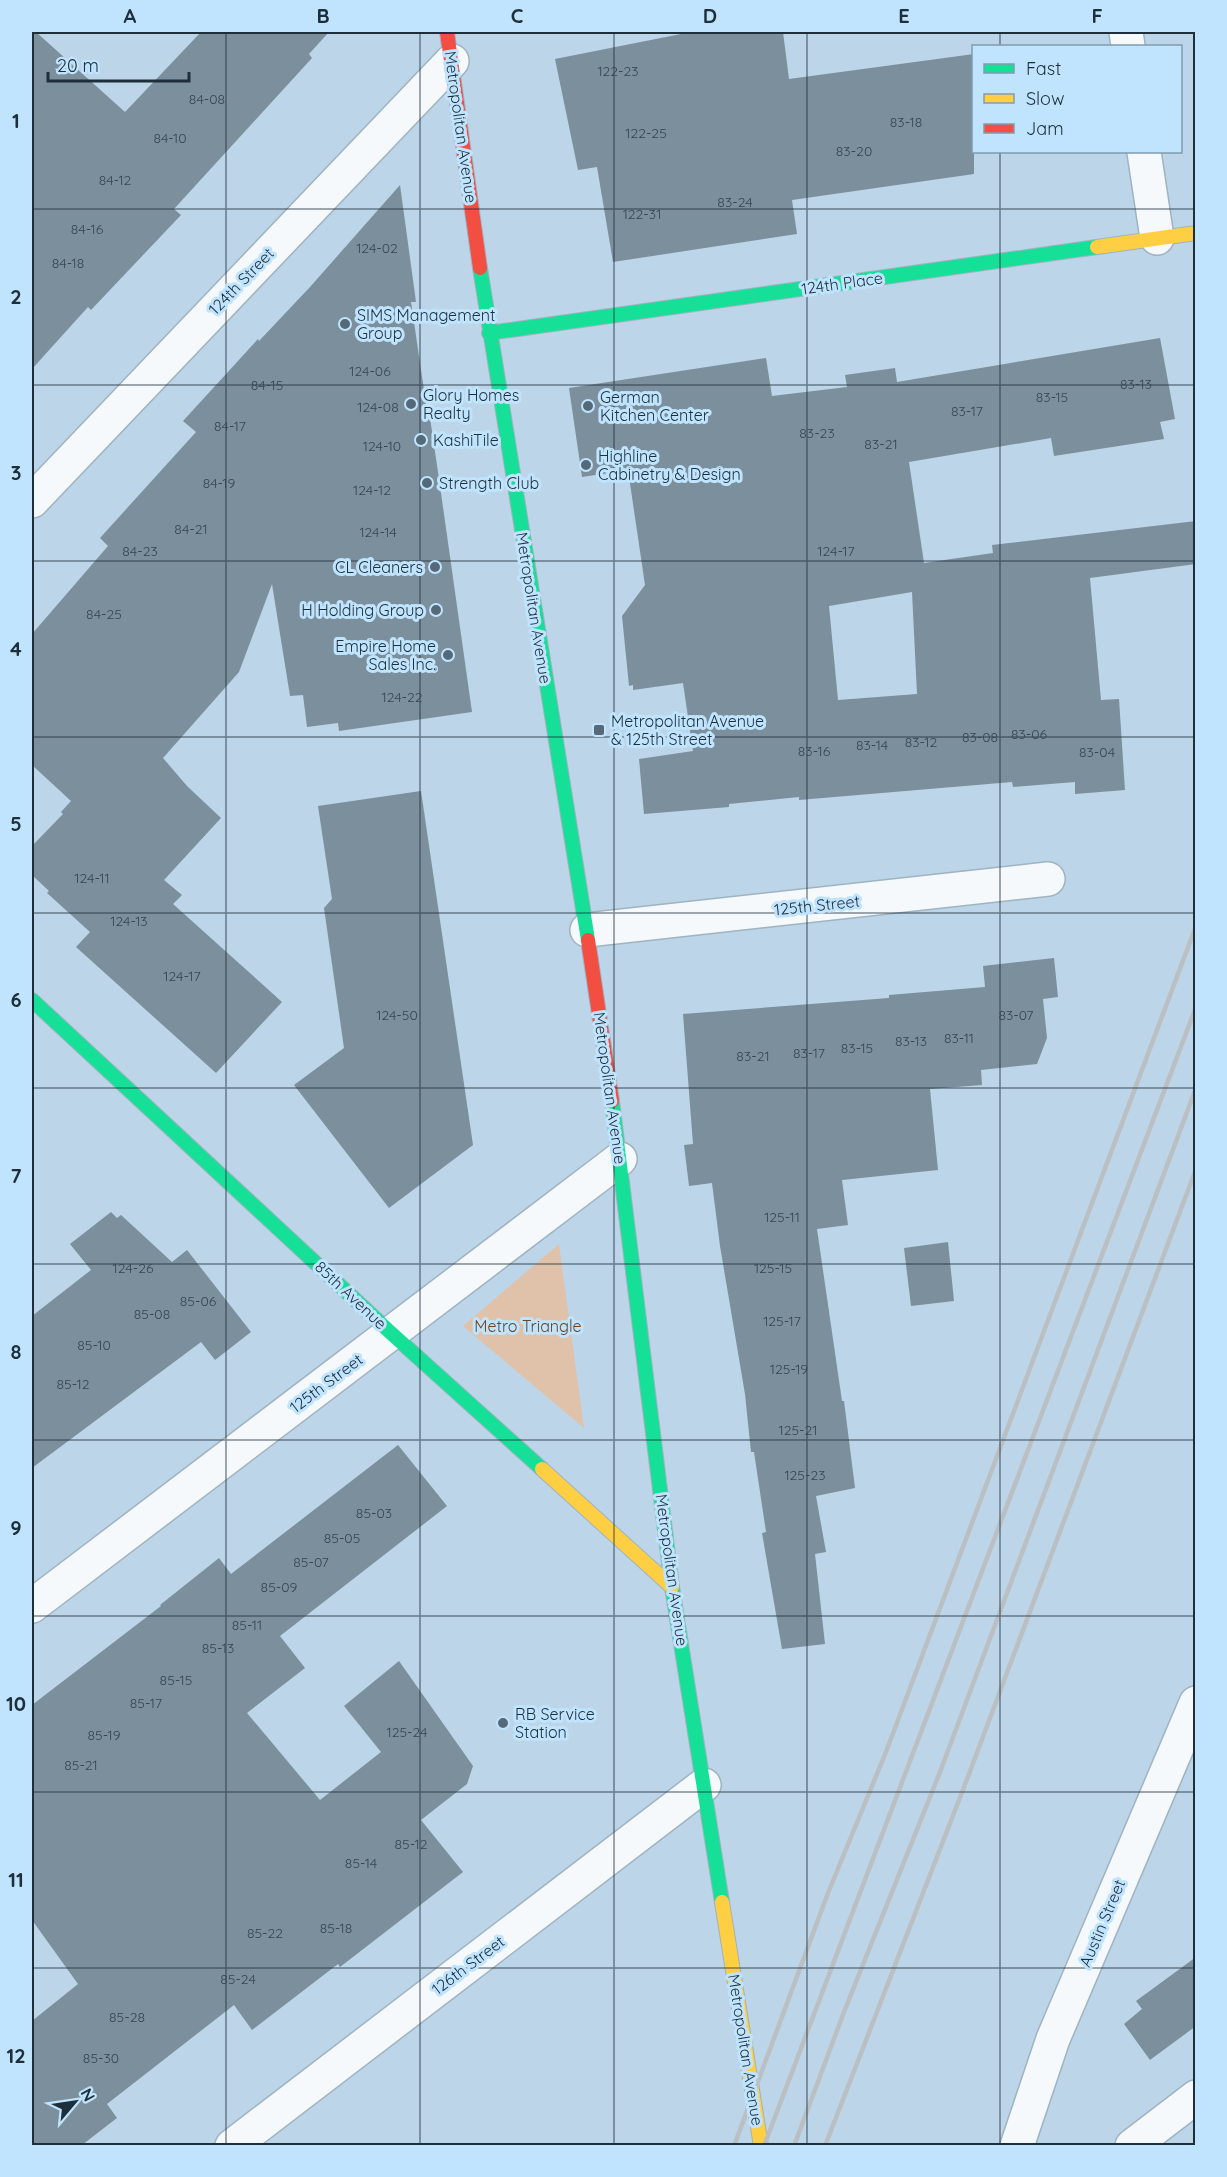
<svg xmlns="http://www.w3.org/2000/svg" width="1227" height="2177" font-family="Quicksand,sans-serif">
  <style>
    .green { fill: #dfc2a9 }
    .building { fill: #7c8f9d; fill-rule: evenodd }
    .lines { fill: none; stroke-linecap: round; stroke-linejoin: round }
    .street-casing { stroke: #9fb3c1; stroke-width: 36 }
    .fast-casing { stroke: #9fb3c1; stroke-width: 16 }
    .slow-casing { stroke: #9fb3c1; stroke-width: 16 }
    .jam-casing { stroke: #9fb3c1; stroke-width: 16 }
    .street { stroke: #f5f9fc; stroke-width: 33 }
    .fast { stroke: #16e098; stroke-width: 14 }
    .slow { stroke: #ffcf43; stroke-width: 14 }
    .jam { stroke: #f24e42; stroke-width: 14 }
    .rail { stroke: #b9bfc3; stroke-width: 4.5 }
    .grid { fill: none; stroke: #1d2f3b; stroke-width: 1.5; stroke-opacity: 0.55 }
    .poi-dot { fill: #556978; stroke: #c0e4fe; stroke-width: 2 }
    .labels { text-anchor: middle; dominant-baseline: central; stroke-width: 6; stroke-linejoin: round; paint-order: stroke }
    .number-label { font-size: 14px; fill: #354754 }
    .street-label { font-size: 16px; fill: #1d2f3b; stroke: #c0e4fe }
    .poi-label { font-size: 16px; fill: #1d2f3b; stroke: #c0e4fe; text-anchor: start }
    .park-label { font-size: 16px; fill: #6b4525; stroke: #c0e4fe }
    .neatline { fill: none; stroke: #1d2f3b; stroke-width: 2 }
    .grid-label { font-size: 20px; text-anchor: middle; font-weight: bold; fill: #1d2f3b }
  </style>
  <rect width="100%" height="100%" fill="#bcd5e8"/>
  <path class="green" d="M559 1244 584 1428 463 1326Z"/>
  <g class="building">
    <path d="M32 32H36L125 112 201 32H329L309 54 312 58 174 209 181 215 91 310 88 307 32 369Z"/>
    <path d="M691 32H783L789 79 974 54V174L792 200 797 234 613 262 597 167 578 170 555 59Z"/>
    <path d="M400 185 416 302H411L428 417 430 418 439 479 472 712 339 731 338 723 307 727 303 695 290 696 272 584 239 672 163 758 187 786 221 818 164 880 182 895 173 904 282 1002 216 1073 76 947 90 932 47 893 49 891 32 875V846L63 814 61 812 71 801 32 765V634L108 546 100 538 196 432 183 421 258 339 259 341 310 287Z"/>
    <path d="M1160 338 1175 419 1160 422 1164 439 1054 456 1051 438 909 462 924 563 993 553 992 545 1196 521V564L1090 578 1101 700 1119 699 1125 790 1075 794V782L1013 787 1012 782 799 800V797L729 804V807L644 814 639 759 693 751 683 683 633 690V685L629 686 622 616 645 585 628 470 582 477 569 388 766 358 772 396 847 387 845 375 895 368 897 382ZM912 592 917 694 838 700 829 606Z"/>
    <path d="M421 791 473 1145 389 1208 294 1085 344 1048 324 908 332 899 318 806Z"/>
    <path d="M1054 958 1058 997 1043 999 1047 1038 1037 1064 981 1070 982 1085 930 1089 938 1170 842 1180 848 1225 817 1229 842 1401H844L855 1488 816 1496 826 1552 815 1554 825 1644 782 1649 762 1533 766 1532 754 1452H751L745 1394 720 1246 712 1183 689 1186 684 1145 693 1144 683 1014 889 998V995L985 987 983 966Z"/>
    <path d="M111 1212 117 1218 121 1215 172 1262 187 1250 251 1332 215 1360 201 1342 32 1468V1316L91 1270 70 1244Z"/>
    <path d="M948 1242 954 1301 911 1306 904 1248Z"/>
    <path d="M398 1445 447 1506 280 1636 305 1668 247 1713 320 1800 381 1752 344 1706 399 1661 473 1766 467 1784 421 1820 463 1872 340 1967 338 1964 252 2030 234 2005 107 2104 117 2118 82 2145H32V2021L78 1984 32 1920V1705L161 1606 160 1605 219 1558 231 1574Z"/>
    <path d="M1196 1957V2026L1150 2060 1124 2024 1142 2009 1136 2001Z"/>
  </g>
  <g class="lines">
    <g class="street-casing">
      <g id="street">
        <path d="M1126 32 1128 46"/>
        <path d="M1144 152 1157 238"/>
        <path d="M32 501 452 61"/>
        <path d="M587 930 1048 879"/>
        <path d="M32 1606 620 1159"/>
        <path d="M232 2146 704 1785"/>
        <path d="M1017 2146 1053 2039 1196 1703"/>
        <path d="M1132 2146 1196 2097"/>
      </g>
    </g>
    <g class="fast-casing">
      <g id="fast">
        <path d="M480 268 588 940"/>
        <path d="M489 333 1097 247"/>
        <path d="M32 1000 391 1333 542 1469"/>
        <path d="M612 1101 672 1587 722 1902"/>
      </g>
    </g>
    <g class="slow-casing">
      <g id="slow">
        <path d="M1097 247 1196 233"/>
        <path d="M542 1469 672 1587"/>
        <path d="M722 1902 761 2146"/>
      </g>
    </g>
    <g class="jam-casing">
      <g id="jam">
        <path d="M447 32 480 268"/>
        <path d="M588 940 612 1101"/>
      </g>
    </g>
    <use href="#street" class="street"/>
    <use href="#fast" class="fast"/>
    <use href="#slow" class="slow"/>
    <use href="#jam" class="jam"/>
    <g class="rail">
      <path d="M734 2146 828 1893 886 1752 1196 926"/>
      <path d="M764 2146 1196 1007"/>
      <path d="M794 2146 844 2012 940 1772 1196 1088"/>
      <path d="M825 2146 966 1782 1196 1169"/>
    </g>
  </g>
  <path class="grid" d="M226 32V2146M420 32V2146M614 32V2146M807 32V2146M1000 32V46M1000 152V2146M32 209H1196M32 385H1196M32 561H1196M32 737H1196M32 913H1196M32 1088H1196M32 1264H1196M32 1440H1196M32 1616H1196M32 1792H1196M32 1968H1196"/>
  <g class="poi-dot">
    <circle cx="345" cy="324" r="6"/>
    <circle cx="411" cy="404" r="6"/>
    <circle cx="588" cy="406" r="6"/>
    <circle cx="421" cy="440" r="6"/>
    <circle cx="586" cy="465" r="6"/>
    <circle cx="427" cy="483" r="6"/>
    <circle cx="435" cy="567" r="6"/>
    <circle cx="436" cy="610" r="6"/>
    <circle cx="448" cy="655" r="6"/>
    <rect x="593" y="724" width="12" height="12" rx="3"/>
    <circle cx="503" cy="1723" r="6"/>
  </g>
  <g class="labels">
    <g class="number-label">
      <text x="618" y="71">122-23</text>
      <text x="207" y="99">84-08</text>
      <text x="906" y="122">83-18</text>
      <text x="646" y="133">122-25</text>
      <text x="170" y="138">84-10</text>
      <text x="854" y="151">83-20</text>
      <text x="115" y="180">84-12</text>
      <text x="735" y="202">83-24</text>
      <text x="642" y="214">122-31</text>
      <text x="87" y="229">84-16</text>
      <text x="377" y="248">124-02</text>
      <text x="68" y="263">84-18</text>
      <text x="370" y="371">124-06</text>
      <text x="1136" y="384">83-13</text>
      <text x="267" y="385">84-15</text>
      <text x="1052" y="397">83-15</text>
      <text x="378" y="407">124-08</text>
      <text x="967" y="411">83-17</text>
      <text x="230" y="426">84-17</text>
      <text x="817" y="433">83-23</text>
      <text x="881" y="444">83-21</text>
      <text x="382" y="446">124-10</text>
      <text x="219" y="483">84-19</text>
      <text x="372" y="490">124-12</text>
      <text x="191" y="529">84-21</text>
      <text x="378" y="532">124-14</text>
      <text x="140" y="551">84-23</text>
      <text x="836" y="551">124-17</text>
      <text x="104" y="614">84-25</text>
      <text x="402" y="697">124-22</text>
      <text x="1029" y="734">83-06</text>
      <text x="980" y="737">83-08</text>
      <text x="921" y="742">83-12</text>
      <text x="872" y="745">83-14</text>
      <text x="814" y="751">83-16</text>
      <text x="1097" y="752">83-04</text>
      <text x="92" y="878">124-11</text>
      <text x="129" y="921">124-13</text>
      <text x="182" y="976">124-17</text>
      <text x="397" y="1015">124-50</text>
      <text x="1016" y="1015">83-07</text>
      <text x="959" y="1038">83-11</text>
      <text x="911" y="1041">83-13</text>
      <text x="857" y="1048">83-15</text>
      <text x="809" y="1053">83-17</text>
      <text x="753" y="1056">83-21</text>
      <text x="782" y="1217">125-11</text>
      <text x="133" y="1268">124-26</text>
      <text x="773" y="1268">125-15</text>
      <text x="198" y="1301">85-06</text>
      <text x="152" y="1314">85-08</text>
      <text x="782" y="1321">125-17</text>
      <text x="94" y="1345">85-10</text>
      <text x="789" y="1369">125-19</text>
      <text x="73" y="1384">85-12</text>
      <text x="798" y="1430">125-21</text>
      <text x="805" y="1475">125-23</text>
      <text x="374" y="1513">85-03</text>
      <text x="342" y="1538">85-05</text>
      <text x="311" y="1562">85-07</text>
      <text x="279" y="1587">85-09</text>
      <text x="247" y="1625">85-11</text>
      <text x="218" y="1648">85-13</text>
      <text x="176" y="1680">85-15</text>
      <text x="146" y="1703">85-17</text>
      <text x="407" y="1732">125-24</text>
      <text x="104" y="1735">85-19</text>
      <text x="81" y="1765">85-21</text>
      <text x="411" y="1844">85-12</text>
      <text x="361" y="1863">85-14</text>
      <text x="336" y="1928">85-18</text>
      <text x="265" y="1933">85-22</text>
      <text x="238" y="1979">85-24</text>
      <text x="127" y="2017">85-28</text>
      <text x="101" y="2058">85-30</text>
    </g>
    <g class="street-label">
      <text transform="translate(461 127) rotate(82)">Metropolitan Avenue</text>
      <text transform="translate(241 281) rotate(-46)">124th Street</text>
      <text transform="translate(842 283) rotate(-8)">124th Place</text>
      <text transform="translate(534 608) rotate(81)">Metropolitan Avenue</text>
      <text transform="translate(817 905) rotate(-6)">125th Street</text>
      <text transform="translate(610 1088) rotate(82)">Metropolitan Avenue</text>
      <text transform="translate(351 1295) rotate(43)">85th Avenue</text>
      <text transform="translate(326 1383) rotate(-37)">125th Street</text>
      <text transform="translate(672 1570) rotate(82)">Metropolitan Avenue</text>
      <text transform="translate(1102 1923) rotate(-67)">Austin Street</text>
      <text transform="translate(468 1965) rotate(-37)">126th Street</text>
      <text transform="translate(746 2050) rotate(81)">Metropolitan Avenue</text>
    </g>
    <g class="poi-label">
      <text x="357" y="315">SIMS Management<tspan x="357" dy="18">Group</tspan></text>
      <text x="423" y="395">Glory Homes<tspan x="423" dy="18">Realty</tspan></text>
      <text x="600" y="397">German<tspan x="600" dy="18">Kitchen Center</tspan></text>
      <text x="433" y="440">KashiTile</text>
      <text x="598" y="456">Highline<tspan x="598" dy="18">Cabinetry &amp; Design</tspan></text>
      <text x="439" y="483">Strength Club</text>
      <text x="423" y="567" text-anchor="end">CL Cleaners</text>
      <text x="424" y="610" text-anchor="end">H Holding Group</text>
      <text x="436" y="646" text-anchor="end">Empire Home<tspan x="436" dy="18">Sales Inc.</tspan></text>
      <text x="611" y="721">Metropolitan Avenue<tspan x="611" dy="18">&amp; 125th Street</tspan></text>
      <text x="515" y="1714">RB Service<tspan x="515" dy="18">Station</tspan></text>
    </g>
    <g class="park-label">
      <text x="528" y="1326">Metro Triangle</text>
    </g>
  </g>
  <rect width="1227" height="2177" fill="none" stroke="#c0e4fe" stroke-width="66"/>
  <rect x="972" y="45" width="210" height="108" fill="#c0e4fe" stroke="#7f9cb0" stroke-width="1.5"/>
  <rect x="984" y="64" width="30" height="9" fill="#16e098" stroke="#7f9cb0" stroke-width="1.5"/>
  <text x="1026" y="75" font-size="18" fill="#1d2f3b">Fast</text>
  <rect x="984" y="94" width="30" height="9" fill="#ffcf43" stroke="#7f9cb0" stroke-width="1.5"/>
  <text x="1026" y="105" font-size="18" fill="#1d2f3b">Slow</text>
  <rect x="984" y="124" width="30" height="9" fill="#f24e42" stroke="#7f9cb0" stroke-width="1.5"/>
  <text x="1026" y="135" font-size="18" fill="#1d2f3b">Jam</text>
  <g transform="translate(75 2102) rotate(61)" stroke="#c0e4fe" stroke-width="4.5" paint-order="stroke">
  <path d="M0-4.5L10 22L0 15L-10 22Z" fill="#1d2f3b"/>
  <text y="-9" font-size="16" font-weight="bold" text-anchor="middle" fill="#1d2f3b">N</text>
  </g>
  <path d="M48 72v9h141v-9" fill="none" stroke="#1d2f3b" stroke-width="3"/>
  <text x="57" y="72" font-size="18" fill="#1d2f3b" stroke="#c0e4fe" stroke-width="4.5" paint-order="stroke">20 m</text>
  <rect x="33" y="33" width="1161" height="2111" class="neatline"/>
  <g class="grid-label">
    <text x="130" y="23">A</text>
    <text x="323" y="23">B</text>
    <text x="517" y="23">C</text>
    <text x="710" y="23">D</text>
    <text x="904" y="23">E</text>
    <text x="1097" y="23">F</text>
    <text x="16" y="128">1</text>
    <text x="16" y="304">2</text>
    <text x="16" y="480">3</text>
    <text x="16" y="656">4</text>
    <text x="16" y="831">5</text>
    <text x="16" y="1007">6</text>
    <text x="16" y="1183">7</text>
    <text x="16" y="1359">8</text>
    <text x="16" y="1535">9</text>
    <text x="16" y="1711">10</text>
    <text x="16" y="1887">11</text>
    <text x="16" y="2063">12</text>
  </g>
</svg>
